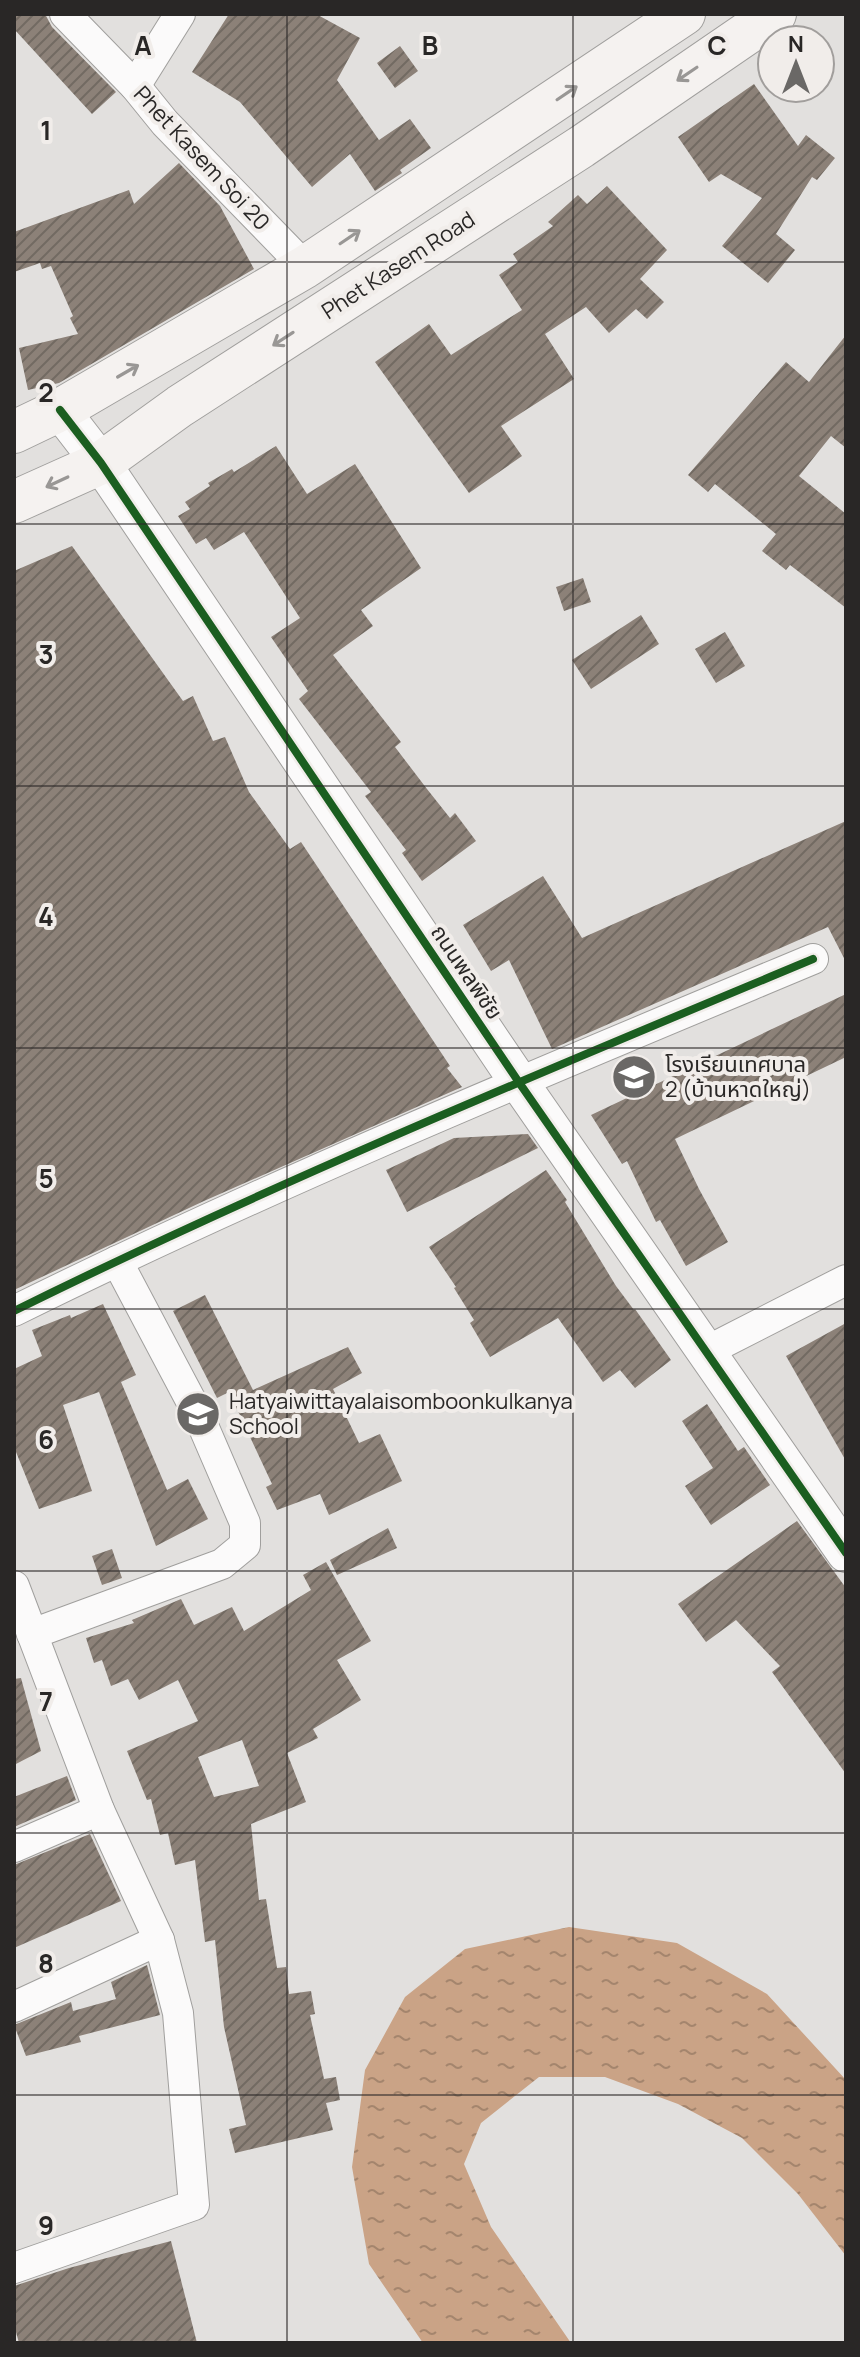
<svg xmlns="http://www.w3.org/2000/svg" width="860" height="2357" font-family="Manrope,'Noto Sans Thai',sans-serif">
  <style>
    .water { fill: url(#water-ripples) }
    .building { fill: url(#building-hatch); fill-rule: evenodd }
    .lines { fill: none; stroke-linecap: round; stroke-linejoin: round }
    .minor-casing { stroke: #a09f9d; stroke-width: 32 }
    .tertiary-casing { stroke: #a09f9d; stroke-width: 40 }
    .secondary-casing { stroke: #a09f9d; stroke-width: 44 }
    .minor { stroke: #fbfafa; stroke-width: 30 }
    .tertiary { stroke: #fbfafa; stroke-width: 38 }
    .secondary { stroke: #f5f2f0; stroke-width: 42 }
    .cycleway-casing { stroke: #f1edea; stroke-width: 13 }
    .cycleway { stroke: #1b5e20; stroke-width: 8 }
    .oneway { stroke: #999795 }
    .grid { fill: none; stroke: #292726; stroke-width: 2; stroke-opacity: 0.55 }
    .labels { text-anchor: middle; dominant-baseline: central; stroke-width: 8; stroke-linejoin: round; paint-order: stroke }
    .street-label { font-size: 22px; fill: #292726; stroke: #f1edea }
    .poi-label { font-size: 22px; fill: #292726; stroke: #f1edea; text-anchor: start }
    .grid-label { font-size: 26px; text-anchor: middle; font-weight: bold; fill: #292726; stroke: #f1edea; stroke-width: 8; stroke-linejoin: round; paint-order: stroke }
  </style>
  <defs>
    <pattern id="water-ripples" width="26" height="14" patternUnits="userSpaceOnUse" patternTransform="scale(2)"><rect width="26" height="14" fill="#caa386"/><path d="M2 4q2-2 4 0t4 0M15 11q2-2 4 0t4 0" fill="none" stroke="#a4856d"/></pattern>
    <pattern id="building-hatch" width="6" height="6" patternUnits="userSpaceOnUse" patternTransform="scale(2)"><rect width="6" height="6" fill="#8c8178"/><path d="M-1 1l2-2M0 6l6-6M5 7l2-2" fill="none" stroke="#726a62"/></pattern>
  </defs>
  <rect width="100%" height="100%" fill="#e2e0de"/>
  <path class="water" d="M569 1927 677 1943 767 1994 846 2080V2256L798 2194 742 2138 678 2104 605 2077H539L481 2123 464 2164 491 2227 571 2343H423L369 2264 352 2167 365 2070 405 1997 465 1949Z"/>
  <g class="building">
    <path d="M14 14H45L52 27 116 92 92 114 14 29Z"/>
    <path d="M229 14H316L360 38 337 80 379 140 410 119 431 148 400 170 402 173 375 191 350 154 312 187 240 102 192 72Z"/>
    <path d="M400 46 418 71 395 88 377 63Z"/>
    <path d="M754 84 798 146 806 135 835 158 817 180 812 177 776 234 795 250 768 283 722 246 762 198 721 174 709 182 678 137Z"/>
    <path d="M179 163 220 206 254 269 59 383 28 390 19 348 78 334 70 318 73 316 51 266 42 269 40 263 14 272V232L129 190 134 204Z"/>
    <path d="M607 186 667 250 640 279 664 302 647 319 636 309 609 333 586 307 545 334 574 379 501 426 522 456 469 493 375 362 429 324 451 355 522 310 499 275 518 262 513 254 553 226 548 222 578 195 587 204Z"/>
    <path d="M846 335V448L831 436 799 476 846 514V608L790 565 786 570 762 551 776 534 715 484 708 492 688 475 786 362 809 382Z"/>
    <path d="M276 446 307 494 355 464 421 568 361 610 373 626 333 655 401 742 395 747 427 789 450 818 455 813 476 841 422 881 402 853 406 850 365 796 371 792 299 699 308 691 271 637 300 618 244 532 214 550 206 538 196 544 178 516 190 509 185 502 210 486 208 483 232 469 234 472Z"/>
    <path d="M72 546 183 701 193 696 213 741 225 737 249 792 290 849 301 842 450 1066 447 1068 462 1087 204 1201 14 1290V571Z"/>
    <path d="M583 578 591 602 564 611 556 587Z"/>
    <path d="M641 615 659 644 591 689 572 660Z"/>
    <path d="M725 632 745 666 716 683 695 649Z"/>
    <path d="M846 821V962L828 927 552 1049 509 960 491 971 463 925 543 876 582 938Z"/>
    <path d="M846 994V1057L675 1139 699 1189 728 1242 686 1266 660 1220 656 1222 627 1161 622 1164 591 1115Z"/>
    <path d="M528 1134 538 1148 407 1212 386 1170 454 1138Z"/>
    <path d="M546 1170 567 1200 565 1202 616 1286 634 1310 635 1309 671 1360 635 1388 620 1370 603 1382 558 1318 490 1357 470 1323 474 1320 454 1288 456 1287 429 1247Z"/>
    <path d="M205 1295 253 1390 348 1347 362 1373 333 1389 359 1443 380 1434 402 1481 329 1515 320 1494 277 1510 266 1487 272 1484 229 1392 217 1398 173 1311Z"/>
    <path d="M103 1304 136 1375 121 1382 167 1490 188 1479 208 1519 156 1546 99 1392 63 1405 92 1491 39 1509 14 1447V1369L42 1356 32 1330 70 1315 71 1318Z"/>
    <path d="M846 1323V1461L786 1356Z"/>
    <path d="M707 1404 738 1451 744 1447 770 1485 711 1525 685 1486 713 1468 682 1421Z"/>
    <path d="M797 1521 846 1588V1774L772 1672 780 1666 736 1620 706 1642 678 1604Z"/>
    <path d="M388 1528 397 1548 337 1575 330 1560Z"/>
    <path d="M112 1549 122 1578 102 1585 92 1556Z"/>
    <path d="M326 1562 371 1641 337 1660 361 1700 313 1729 318 1738 287 1753 306 1802 251 1824 259 1900 266 1899 277 1968 286 1967 289 1994 311 1991 315 2014 310 2015 324 2079 336 2077 340 2100 326 2103 333 2130 235 2153 229 2129 246 2125 224 2027 215 1940 205 1942 195 1860 175 1865 168 1833 160 1835 151 1799 147 1800 127 1751 198 1721 178 1680 139 1700 128 1679 111 1686 102 1660 94 1663 86 1638 134 1623 132 1620 181 1599 194 1625 232 1607 244 1631 311 1590 303 1575ZM242 1740 259 1786 214 1797 198 1757Z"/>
    <path d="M21 1678 41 1751 14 1765V1679Z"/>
    <path d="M67 1776 76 1800 14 1827V1797Z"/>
    <path d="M90 1834 121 1901 14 1948V1865Z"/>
    <path d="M147 1965 160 2015 79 2036 81 2042 26 2056 14 2025 71 2002 73 2011 116 1999 111 1982Z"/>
    <path d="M171 2241 197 2343H19L14 2325V2286L69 2268Z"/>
  </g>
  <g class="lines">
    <g class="minor-casing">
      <g id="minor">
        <path d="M65 14 135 86 165 123 305 267"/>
        <path d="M135 86 180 14"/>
        <path d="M14 1311C275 1182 545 1071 813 959"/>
        <path d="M707 1351 846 1280"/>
        <path d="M14 1586 99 1810 159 1940 178 2013 194 2205 14 2268"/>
        <path d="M32 1634 222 1564 245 1545V1523L198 1414 117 1261"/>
        <path d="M14 1847 99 1810"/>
        <path d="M14 2007 159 1940"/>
      </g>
    </g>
    <g class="tertiary-casing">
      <path id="tertiary" d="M60 410 101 463 518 1081 846 1553"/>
    </g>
    <g class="secondary-casing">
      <g id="secondary">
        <path d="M14 432 60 410 305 267 684 14"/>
        <path d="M14 502 101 463 180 406 581 147 775 14"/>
      </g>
    </g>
    <use href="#minor" class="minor"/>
    <use href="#tertiary" class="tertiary"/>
    <use href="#secondary" class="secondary"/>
    <g class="cycleway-casing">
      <g id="cycleway">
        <path d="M60 410 101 463 518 1081 846 1553"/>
        <path d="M14 1311C275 1182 545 1071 813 959"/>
      </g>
    </g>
    <use href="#cycleway" class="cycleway"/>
  </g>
  <defs><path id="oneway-shaft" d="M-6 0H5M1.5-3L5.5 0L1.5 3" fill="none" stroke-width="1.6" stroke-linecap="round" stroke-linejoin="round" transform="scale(2)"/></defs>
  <g class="oneway">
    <use href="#oneway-shaft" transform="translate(687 74) rotate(146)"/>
    <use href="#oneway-shaft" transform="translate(567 93) rotate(-34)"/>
    <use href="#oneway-shaft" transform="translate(350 237) rotate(-34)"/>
    <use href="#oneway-shaft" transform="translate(283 339) rotate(147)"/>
    <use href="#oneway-shaft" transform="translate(128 371) rotate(-30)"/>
    <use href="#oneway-shaft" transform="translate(57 482) rotate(155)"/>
  </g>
  <path class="grid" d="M287 14V2343M573 14V2343M14 262H846M14 524H846M14 786H846M14 1048H846M14 1309H846M14 1571H846M14 1833H846M14 2095H846"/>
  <defs>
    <g id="school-disc" transform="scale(2.3)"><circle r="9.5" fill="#6a6866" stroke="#f1edea"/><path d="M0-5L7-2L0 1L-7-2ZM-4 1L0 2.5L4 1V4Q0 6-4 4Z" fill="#fff"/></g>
  </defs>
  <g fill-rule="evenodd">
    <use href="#school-disc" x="634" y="1077"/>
    <use href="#school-disc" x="198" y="1414"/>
  </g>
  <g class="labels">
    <g class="street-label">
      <text transform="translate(202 158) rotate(47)">Phet Kasem Soi 20</text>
      <text transform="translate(398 265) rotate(-33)">Phet Kasem Road</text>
      <text transform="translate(467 972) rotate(56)">ถนนพลพิชัย</text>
    </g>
    <g class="poi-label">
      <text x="665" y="1064">โรงเรียนเทศบาล<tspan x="665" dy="25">2 (บ้านหาดใหญ่)</tspan></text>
      <text x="229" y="1401">Hatyaiwittayalaisomboonkulkanya<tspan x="229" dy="25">School</tspan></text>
    </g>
  </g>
  <g class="grid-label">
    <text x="143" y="55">A</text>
    <text x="430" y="55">B</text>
    <text x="717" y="55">C</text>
    <text x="46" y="140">1</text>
    <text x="46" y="402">2</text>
    <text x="46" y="664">3</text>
    <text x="46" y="926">4</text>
    <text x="46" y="1188">5</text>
    <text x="46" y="1449">6</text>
    <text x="46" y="1711">7</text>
    <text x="46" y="1973">8</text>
    <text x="46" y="2235">9</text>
  </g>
  <rect width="860" height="2357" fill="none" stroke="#292726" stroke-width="32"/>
  <g transform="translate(796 64)"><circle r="38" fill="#f1edea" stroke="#a19e9c" stroke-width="2"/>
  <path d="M0-6L14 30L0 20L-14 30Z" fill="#6a6866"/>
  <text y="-12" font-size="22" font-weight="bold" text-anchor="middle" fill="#292726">N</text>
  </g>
</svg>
